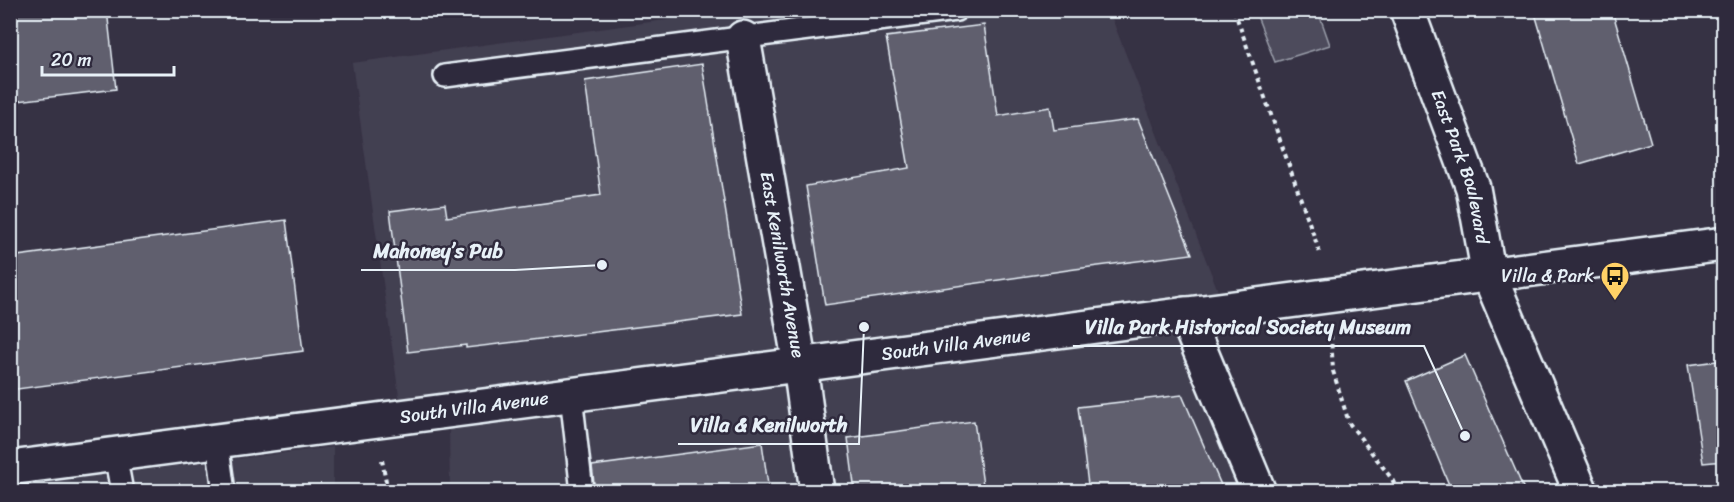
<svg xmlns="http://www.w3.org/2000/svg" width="1734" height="502" font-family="Sriracha,sans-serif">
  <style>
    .built { fill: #433f51 }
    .green { fill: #4d4b5c; stroke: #9a9eaa; stroke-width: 1.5 }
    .building { fill: #605e6e; stroke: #e8f1f8; stroke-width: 1.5 }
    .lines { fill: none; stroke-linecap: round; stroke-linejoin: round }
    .service-casing { stroke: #e8f1f8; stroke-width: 26 }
    .minor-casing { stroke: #e8f1f8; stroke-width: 38 }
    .path { stroke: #e8f1f8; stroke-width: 4; stroke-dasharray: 4.5 4.5; stroke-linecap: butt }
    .service { stroke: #2f2a3d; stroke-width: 21 }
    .minor { stroke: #2f2a3d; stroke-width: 33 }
    .labels { text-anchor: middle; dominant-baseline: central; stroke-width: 5; stroke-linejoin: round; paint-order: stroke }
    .street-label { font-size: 18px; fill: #e8f1f8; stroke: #2f2a3d }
    .poi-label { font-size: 18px; fill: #e8f1f8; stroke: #2f2a3d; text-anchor: end }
    .leader { fill: none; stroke: #e8f1f8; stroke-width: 2 }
    .callout-dot { fill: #e8f1f8; stroke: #2f2a3d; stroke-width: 2 }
    .callout-label { font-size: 20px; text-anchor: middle; font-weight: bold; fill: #e8f1f8; stroke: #2f2a3d; stroke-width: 5; stroke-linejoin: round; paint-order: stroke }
  </style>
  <rect width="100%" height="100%" fill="#363244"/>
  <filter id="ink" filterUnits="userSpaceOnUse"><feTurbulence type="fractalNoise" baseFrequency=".0167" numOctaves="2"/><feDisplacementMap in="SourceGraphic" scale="12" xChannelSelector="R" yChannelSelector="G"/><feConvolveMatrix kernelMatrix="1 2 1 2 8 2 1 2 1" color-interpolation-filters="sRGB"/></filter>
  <g filter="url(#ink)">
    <g class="built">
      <path d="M731 11H1109L1220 296 400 403 352 63Z"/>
      <path d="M1177 330 1246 491H450L449 430Z"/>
      <path d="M333 447V491L11 492 10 486Z"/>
    </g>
    <path class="green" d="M1255 11H1318L1330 45 1275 62Z"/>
    <g class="building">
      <path d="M10 10H107L116 89 10 102Z"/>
      <path d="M1534 10H1612L1651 143 1579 164Z"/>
      <path d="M984 25 998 116 1050 107 1054 130 1138 119 1192 254 1075 269 825 305 806 186 909 168 886 37Z"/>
      <path d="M702 64 742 314 466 348V345L408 352 390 211 445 204 447 217 601 195 585 81Z"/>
      <path d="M286 220 303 351 10 390V257Z"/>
      <path d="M1465 355 1525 492H1452L1406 381Z"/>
      <path d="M1724 360V461L1703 463 1688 365Z"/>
      <path d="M1182 395 1224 492H1089L1078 407Z"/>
      <path d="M974 421 984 492H855L848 438Z"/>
      <path d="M762 443 769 492H595L592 466Z"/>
    </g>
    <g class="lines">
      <g class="service-casing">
        <g id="service">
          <path d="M445 76 956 10"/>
          <path d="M571 395 582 492"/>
          <path d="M217 441 224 492"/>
          <path d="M115 454 122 492"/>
        </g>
      </g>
      <g class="minor-casing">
        <g id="minor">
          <path id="s1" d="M1407 10 1473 188 1489 275 1581 492"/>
          <path id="s2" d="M743 38 800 365 817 492"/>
          <path d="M1185 314 1259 492"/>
          <path id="s3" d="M10 468 1724 244"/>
        </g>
      </g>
      <g class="path">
        <path d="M1234 10 1321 256"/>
        <path d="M1331 335 1333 371 1349 423 1392 479 1398 492"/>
        <path d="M382 460 388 492"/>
      </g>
      <use href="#service" class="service"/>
      <use href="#minor" class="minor"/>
    </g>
  </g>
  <defs>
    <g id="bus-pin" transform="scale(1.5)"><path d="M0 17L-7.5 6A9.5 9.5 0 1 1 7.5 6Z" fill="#ffd166" stroke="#2f2a3d"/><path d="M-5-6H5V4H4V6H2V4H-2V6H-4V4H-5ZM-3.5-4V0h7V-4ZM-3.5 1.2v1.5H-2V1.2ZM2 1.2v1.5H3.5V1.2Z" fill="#111"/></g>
  </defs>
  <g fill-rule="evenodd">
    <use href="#bus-pin" x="1615" y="276"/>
  </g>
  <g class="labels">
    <g class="street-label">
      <text stroke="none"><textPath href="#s1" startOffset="166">East Park Boulevard</textPath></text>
      <text stroke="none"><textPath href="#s2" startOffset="230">East Kenilworth Avenue</textPath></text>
      <text stroke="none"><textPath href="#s3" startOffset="954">South Villa Avenue</textPath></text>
      <text stroke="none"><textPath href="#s3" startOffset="468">South Villa Avenue</textPath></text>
    </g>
    <g class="poi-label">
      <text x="1594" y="276">Villa &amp; Park</text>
    </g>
  </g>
  <path class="leader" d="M602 265L515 270H361M1465 436L1424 346H1073M864 327L859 444H678"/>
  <g class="callout-dot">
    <circle cx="602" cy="265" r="6"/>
    <circle cx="1465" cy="436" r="6"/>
    <circle cx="864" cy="327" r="6"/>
  </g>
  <g class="callout-label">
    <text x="438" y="258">Mahoney’s Pub</text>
    <text x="1248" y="334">Villa Park Historical Society Museum</text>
    <text x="769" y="432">Villa &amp; Kenilworth</text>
  </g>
  <rect width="1734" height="502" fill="none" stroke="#2f2a3d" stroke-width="36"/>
  <rect x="18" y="18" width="1698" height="466" fill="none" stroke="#e8f1f8" stroke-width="2" filter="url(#ink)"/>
  <path d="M42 66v9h132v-9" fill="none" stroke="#e8f1f8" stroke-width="3"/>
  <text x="51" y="66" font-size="18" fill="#e8f1f8" stroke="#2f2a3d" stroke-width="4.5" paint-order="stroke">20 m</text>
</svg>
